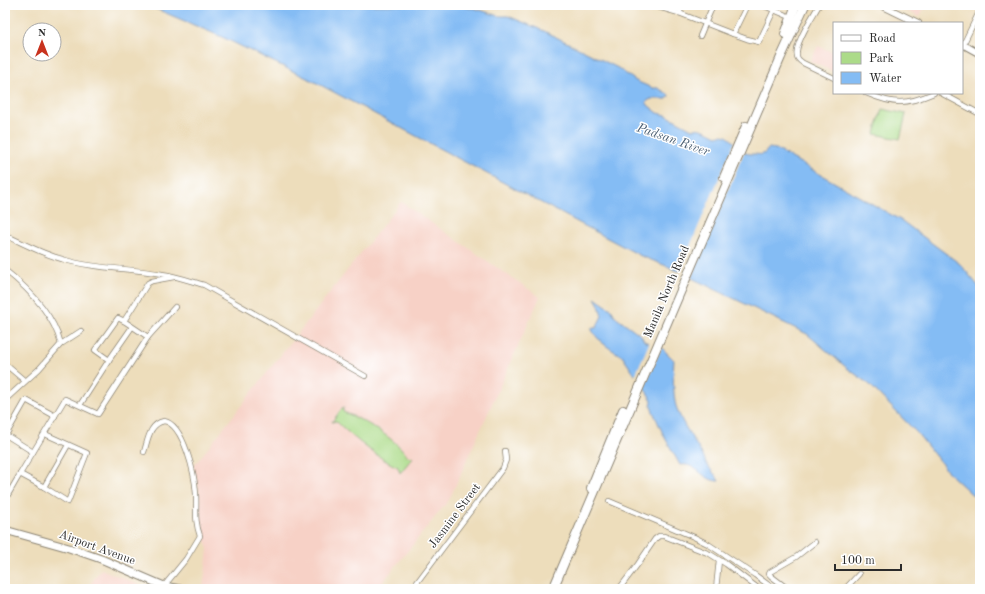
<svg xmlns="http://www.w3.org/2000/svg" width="985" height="594" font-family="'Old Standard TT',serif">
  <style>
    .built { fill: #f7d1c6 }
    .green { fill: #acdb89; stroke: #6c835a }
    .water { fill: #84bcf4; stroke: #587490 }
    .pier { fill: #edddbb }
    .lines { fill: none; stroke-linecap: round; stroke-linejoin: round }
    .street-casing { stroke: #8c8473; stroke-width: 6 }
    .secondary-casing { stroke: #8c8473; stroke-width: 8 }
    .primary-casing { stroke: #8c8473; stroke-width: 9 }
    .highway-casing { stroke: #8c8473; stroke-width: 10 }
    .street { stroke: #fff; stroke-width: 4.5 }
    .secondary { stroke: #fff; stroke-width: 6 }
    .primary { stroke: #fff; stroke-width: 7 }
    .highway { stroke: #fff; stroke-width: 8 }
    .labels { text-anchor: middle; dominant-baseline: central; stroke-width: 3; stroke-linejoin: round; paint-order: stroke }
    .street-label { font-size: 12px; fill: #2b2b2b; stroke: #fff }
    .water-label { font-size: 13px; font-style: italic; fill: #4a5e71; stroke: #fff }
  </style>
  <rect width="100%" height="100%" fill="#fff"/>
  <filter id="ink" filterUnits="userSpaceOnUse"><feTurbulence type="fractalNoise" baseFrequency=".025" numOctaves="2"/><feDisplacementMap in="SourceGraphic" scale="8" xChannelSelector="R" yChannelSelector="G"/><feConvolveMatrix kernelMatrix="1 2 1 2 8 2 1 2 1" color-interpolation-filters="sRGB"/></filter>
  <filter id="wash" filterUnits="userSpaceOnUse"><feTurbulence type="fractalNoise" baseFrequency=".012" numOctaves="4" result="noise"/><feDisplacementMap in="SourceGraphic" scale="16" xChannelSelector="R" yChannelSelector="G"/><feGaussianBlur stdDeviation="0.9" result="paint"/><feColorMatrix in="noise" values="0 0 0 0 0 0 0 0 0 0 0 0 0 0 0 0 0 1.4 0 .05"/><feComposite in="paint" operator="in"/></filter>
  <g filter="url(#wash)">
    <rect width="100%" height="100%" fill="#edddbb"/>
    <g class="built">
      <path d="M893 5H925L920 17Z"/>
      <path d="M818 46 834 53V72L810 61Z"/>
      <path d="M401 202 540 297 449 500 377 589H203L208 549 200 524 199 490 193 467Z"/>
      <path d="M101 569 149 589H87Z"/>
    </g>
    <g class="green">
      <path d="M882 109 906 114 900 139 875 134Z"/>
      <path d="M343 407V412C361 418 398 440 407 456L413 457 400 473 398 467C380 460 350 435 336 421L332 422Z"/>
    </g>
    <g class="water">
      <path d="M147 5H458L469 8H474L499 16H508L544 31 618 68 636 81 652 88H658L668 94 669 96 667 99H651L646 102 649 106 658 113 666 115 692 129C702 127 708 132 717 136 729 131 735 146 744 152 747 154 750 154 754 154 764 155 763 155 769 148L776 149 902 221 960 264 980 288V502L949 473 917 433 869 384 847 368 807 334 669 267 641 256 313 81 222 37Z"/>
      <path d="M595 298 611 309 615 316 641 335 644 341 662 348 674 360C673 369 673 397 676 406 682 425 695 441 704 458 706 466 715 473 719 481 702 481 697 462 680 465L664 436 651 407 652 400 622 356C610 349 597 341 591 328H596L602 316 599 305Z"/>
    </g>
    <g class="pier">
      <path d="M735 141 745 150 690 280 678 274Z"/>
      <path d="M650 341 662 346 643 390 634 378Z"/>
    </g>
  </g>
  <g filter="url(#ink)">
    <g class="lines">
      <g class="street-casing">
        <g id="street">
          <path d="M651 5 679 13 733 34 747 5"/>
          <path d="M762 5 788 16"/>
          <path d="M819 5C813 16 794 44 797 56 797 59 800 61 803 63L834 78"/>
          <path d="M679 13 683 5"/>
          <path d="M733 34 747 39 759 42 774 10"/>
          <path d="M700 36 713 5"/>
          <path d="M962 47 980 10"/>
          <path d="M866 93C894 105 906 105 934 93"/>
          <path d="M941 93 980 114"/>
          <path d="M5 235C23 243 42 254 62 259 94 269 129 268 162 274 177 276 190 281 204 285L365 376"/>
          <path d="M5 270C29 289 53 313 61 344L39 369 5 400"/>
          <path d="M124 321 148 337"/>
          <path d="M61 344 81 331"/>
          <path d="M109 360 95 350 118 318 124 321 148 283 152 281 174 277"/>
          <path d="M5 364 25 381"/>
          <path d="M80 405 109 360 132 327"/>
          <path d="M33 452 6 435 26 400 55 416"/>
          <path d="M144 452C148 440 149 424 164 421 184 424 195 476 196 494 197 510 194 519 200 536L186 559 164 586"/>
          <path d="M20 474 65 399 98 414 148 337 175 307"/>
          <path d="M44 487 68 445"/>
          <path d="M5 500 20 474 44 487 68 502 87 453 45 434"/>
          <path d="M609 501 694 537 708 544 755 575 774 589"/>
          <path d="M412 589 503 468 506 460 505 451"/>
          <path d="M619 589 638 564 655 539 659 536H664L710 554 726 564 759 589"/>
          <path d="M716 589 719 560"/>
          <path d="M788 589 771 576 769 574 770 572 796 557 815 542"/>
          <path d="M845 589 859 574"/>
        </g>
      </g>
      <g class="secondary-casing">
        <g id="secondary">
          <path d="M881 5 918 23"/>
          <path d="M962 44 980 54"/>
        </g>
      </g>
      <g class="primary-casing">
        <path id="primary" d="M5 530 69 548 101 559 164 586 180 589"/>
      </g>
      <g class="highway-casing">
        <g id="highway">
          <path d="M785 34 796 5"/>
          <path d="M724 177 746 126"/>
          <path d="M591 488 623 410"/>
          <path d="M553 589 781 57 805 5"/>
        </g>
      </g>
      <use href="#street" class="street"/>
      <use href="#secondary" class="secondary"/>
      <use href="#primary" class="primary"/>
      <use href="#highway" class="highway"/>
    </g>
  </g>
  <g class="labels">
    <g class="street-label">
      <text transform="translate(667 292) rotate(-67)">Manila North Road</text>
      <text transform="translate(455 516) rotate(-53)">Jasmine Street</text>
      <text transform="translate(97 548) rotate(20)">Airport Avenue</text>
    </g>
    <g class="water-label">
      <text transform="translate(673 140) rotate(19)">Padsan River</text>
    </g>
  </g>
  <rect width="985" height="594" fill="none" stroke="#fff" stroke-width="20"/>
  <rect x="833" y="22" width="130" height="72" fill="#ffffff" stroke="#aaaaaa"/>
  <rect x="841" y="35" width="20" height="6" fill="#ffffff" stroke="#aaaaaa"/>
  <text x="869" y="42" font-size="12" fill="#2b2b2b">Road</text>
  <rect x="841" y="52" width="20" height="12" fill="#acdb89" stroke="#aaaaaa"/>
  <text x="869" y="62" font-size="12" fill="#2b2b2b">Park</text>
  <rect x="841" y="72" width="20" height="12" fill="#84bcf4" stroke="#aaaaaa"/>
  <text x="869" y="82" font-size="12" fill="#2b2b2b">Water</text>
  <g transform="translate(42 42)"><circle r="19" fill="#ffffff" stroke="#aaaaaa"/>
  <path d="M0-3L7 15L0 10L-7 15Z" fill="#c8321e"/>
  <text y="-6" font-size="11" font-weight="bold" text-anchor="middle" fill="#2b2b2b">N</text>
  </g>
  <path d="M835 564v6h66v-6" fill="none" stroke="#2b2b2b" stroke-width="2"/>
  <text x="841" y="564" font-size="12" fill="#2b2b2b" stroke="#ffffff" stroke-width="3" paint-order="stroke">100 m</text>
</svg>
